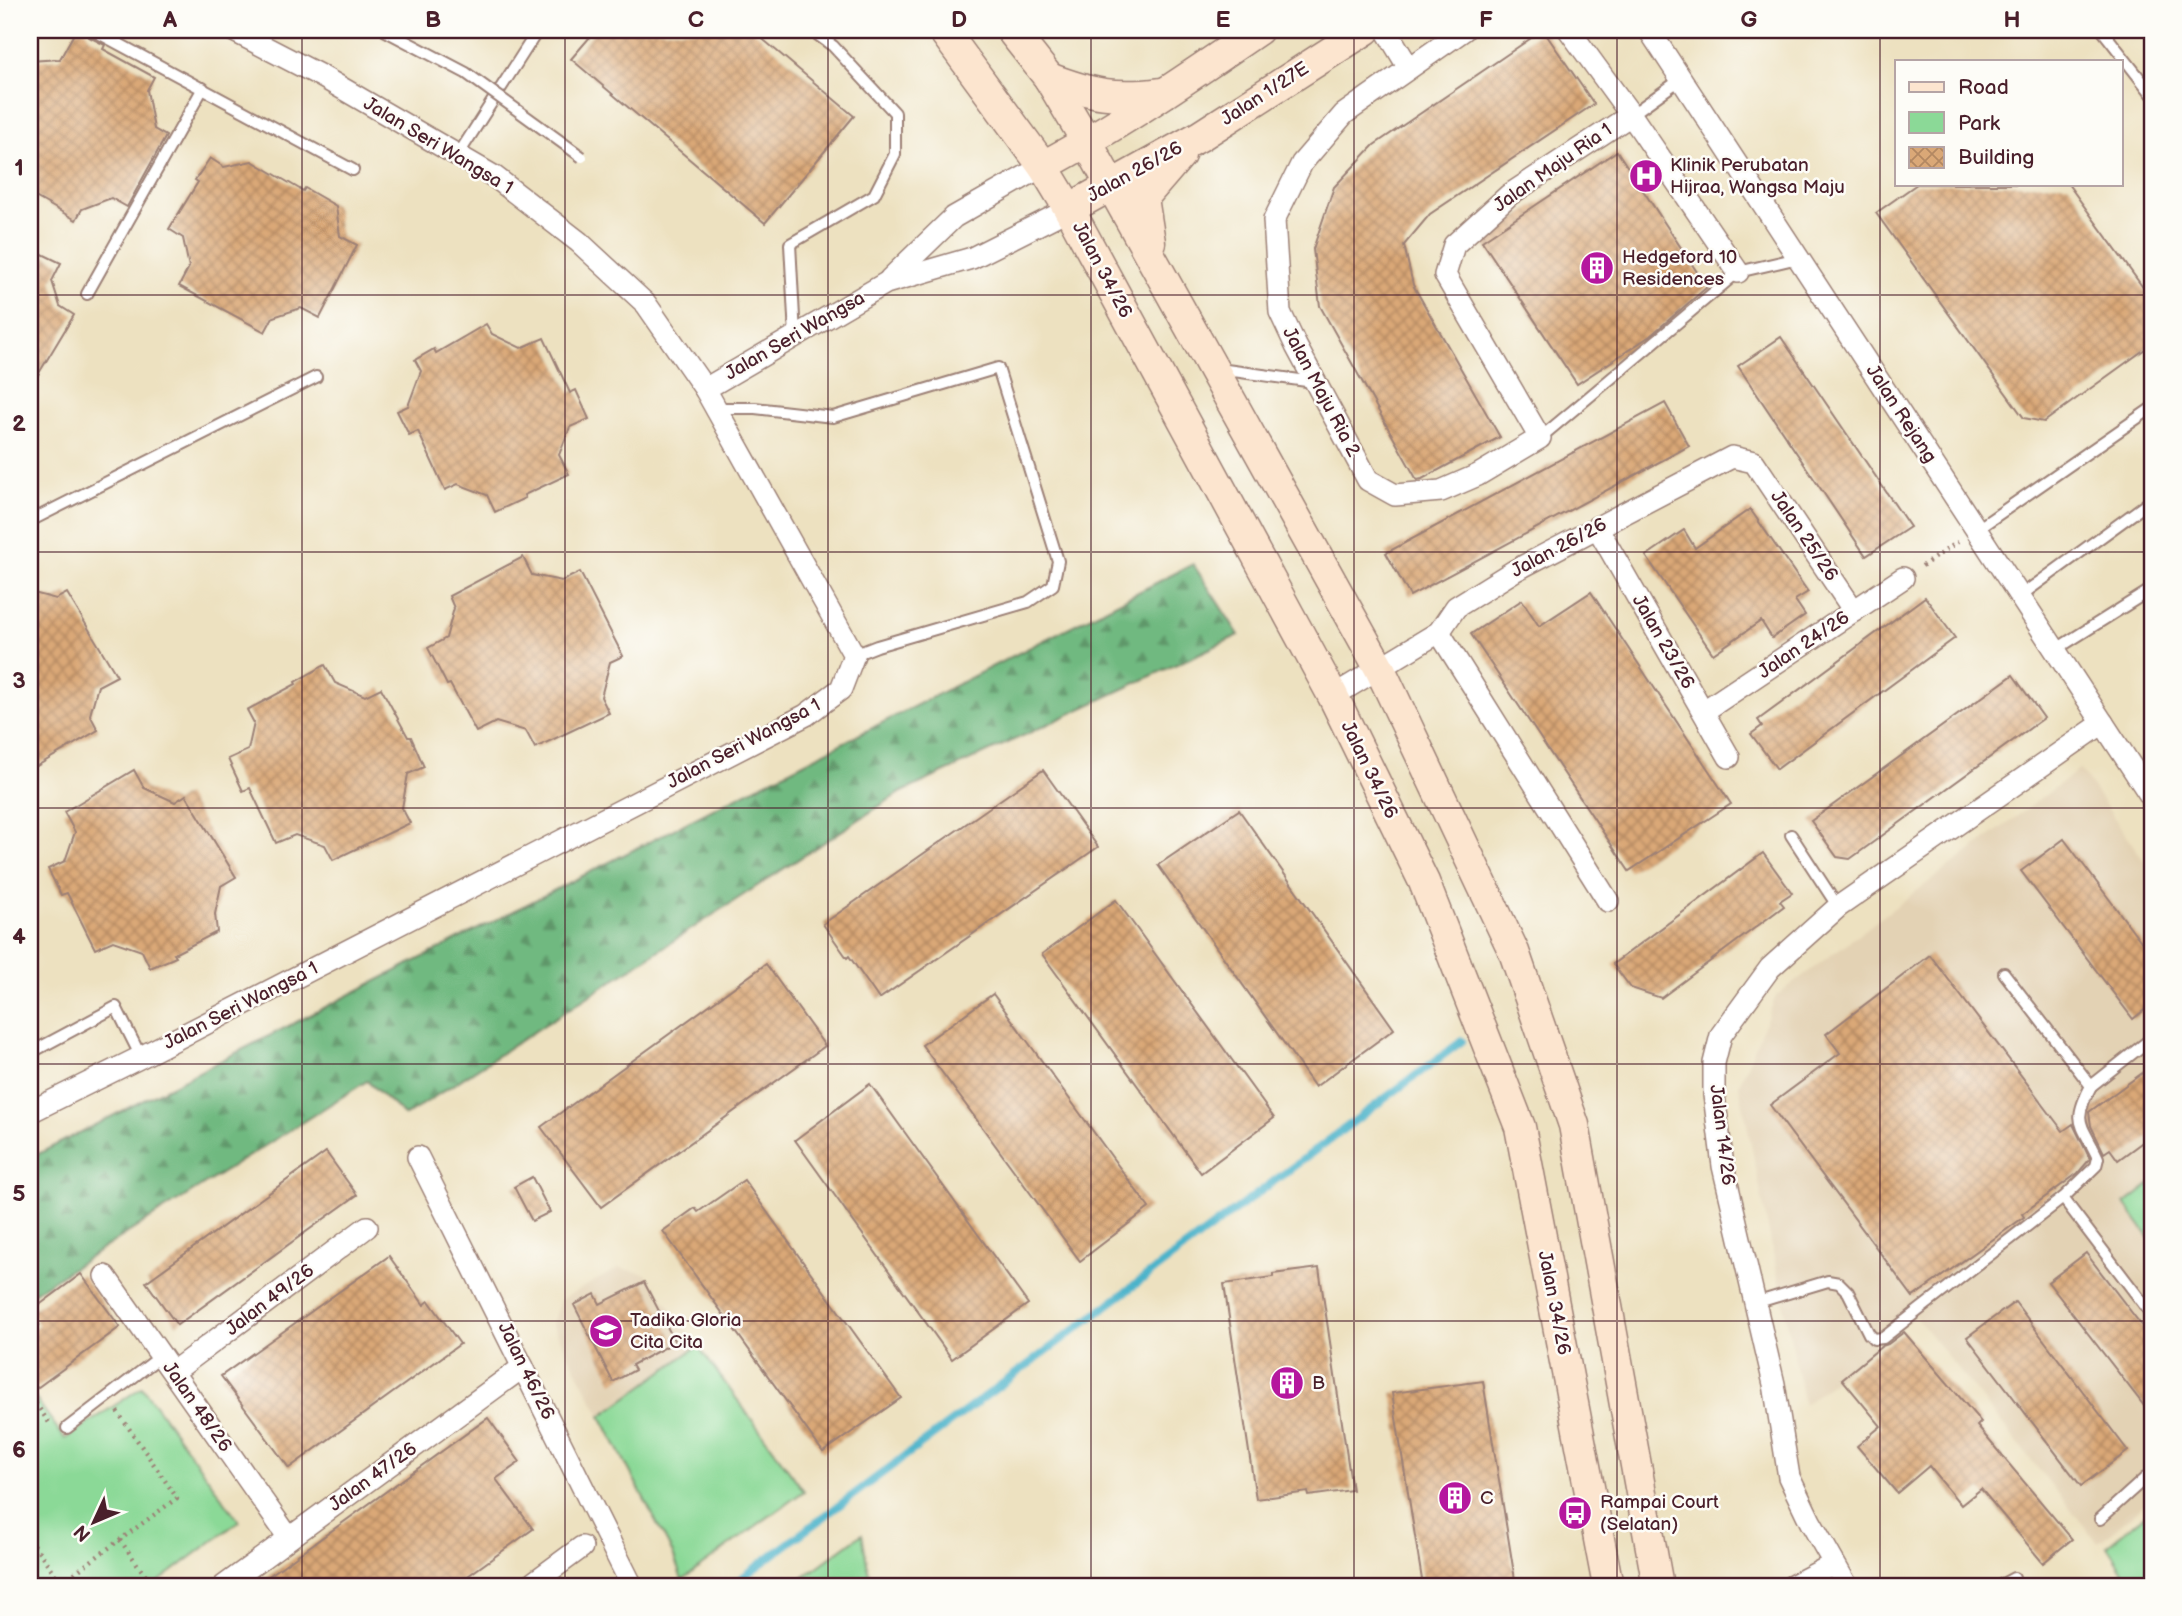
<svg xmlns="http://www.w3.org/2000/svg" width="2182" height="1616" font-family="'Balsamiq Sans',sans-serif">
  <style>
    .built { fill: #e3d2b4 }
    .forest { fill: url(#forest-firs); stroke: #5d6c56; stroke-width: 2 }
    .green { fill: #8bd997; stroke: #6a7c61; stroke-width: 2 }
    .lines { fill: none; stroke-linecap: round; stroke-linejoin: round }
    .stream { stroke: #4cb3ca; stroke-width: 8 }
    .building { fill: url(#building-cross-hatch) }
    .lane-casing { stroke: #9c8076; stroke-width: 14 }
    .street-casing { stroke: #9c8076; stroke-width: 24 }
    .secondary-casing { stroke: #9c8076; stroke-width: 33 }
    .path { stroke: #9c8076; stroke-width: 4.5; stroke-dasharray: 2 5; stroke-linecap: butt }
    .lane { stroke: #fff; stroke-width: 10 }
    .street { stroke: #fff; stroke-width: 21 }
    .secondary { stroke: #fce5cf; stroke-width: 30 }
    .lane-bridge-casing { stroke: #9c8076; stroke-width: 14; stroke-linecap: butt }
    .lane-bridge { stroke: #fff; stroke-width: 10 }
    .grid { fill: none; stroke: #4a1f2b; stroke-width: 2; stroke-opacity: 0.55 }
    .labels { text-anchor: middle; dominant-baseline: central; stroke-width: 5; stroke-linejoin: round; paint-order: stroke }
    .street-label { font-size: 19px; fill: #4a1f2b; stroke: #fdfcf7 }
    .poi-label { font-size: 19px; fill: #4a1f2b; stroke: #fdfcf7; text-anchor: start }
    .neatline { fill: none; stroke: #4a1f2b; stroke-width: 2.5 }
    .grid-label { font-size: 23px; text-anchor: middle; font-weight: bold; fill: #4a1f2b }
  </style>
  <defs>
    <pattern id="forest-firs" width="22" height="20" patternUnits="userSpaceOnUse" patternTransform="scale(1.75)"><rect width="22" height="20" fill="#70b980"/><path d="M5 1l3.5 6h-7zM16 11l3.5 6h-7z" fill="#5e9669"/></pattern>
    <pattern id="building-cross-hatch" width="8" height="8" patternUnits="userSpaceOnUse" patternTransform="scale(1.75)"><rect width="8" height="8" fill="#daa877"/><path d="M0 0l8 8M0 8l8-8" fill="none" stroke="#b38862"/></pattern>
  </defs>
  <rect width="100%" height="100%" fill="#fdfcf7"/>
  <filter id="ink" filterUnits="userSpaceOnUse"><feTurbulence type="fractalNoise" baseFrequency=".0143" numOctaves="2"/><feDisplacementMap in="SourceGraphic" scale="14" xChannelSelector="R" yChannelSelector="G"/><feConvolveMatrix kernelMatrix="1 2 1 2 8 2 1 2 1" color-interpolation-filters="sRGB"/></filter>
  <filter id="wash" filterUnits="userSpaceOnUse"><feTurbulence type="fractalNoise" baseFrequency=".00686" numOctaves="4" result="noise"/><feDisplacementMap in="SourceGraphic" scale="28" xChannelSelector="R" yChannelSelector="G"/><feGaussianBlur stdDeviation="1.57" result="paint"/><feColorMatrix in="noise" values="0 0 0 0 0 0 0 0 0 0 0 0 0 0 0 0 0 1.4 0 .05"/><feComposite in="paint" operator="in"/></filter>
  <g filter="url(#wash)">
    <rect width="100%" height="100%" fill="#ede1c0"/>
    <g class="built">
      <path d="M2080 769 2152 872V1498L2098 1543 1915 1316 1804 1405 1739 1085 1776 996Z"/>
      <path d="M619 1268 646 1274 698 1346 601 1416 552 1324 560 1300Z"/>
    </g>
    <path class="forest" d="M1193 564 1239 635 898 794 405 1116 367 1081 30 1295V1158Z"/>
    <g class="green">
      <path d="M2152 1183V1241L2125 1204Z"/>
      <path d="M698 1346 804 1491 682 1580 673 1554 601 1416Z"/>
      <path d="M142 1387 239 1521 153 1586H30V1391L65 1439Z"/>
      <path d="M2152 1509V1586H2132L2107 1546Z"/>
      <path d="M862 1534 871 1586H791L797 1582Z"/>
    </g>
    <g class="lines">
      <path class="stream" d="M731 1586 1462 1041"/>
    </g>
    <g id="blocks">
      <g class="building">
        <path d="M76 30H85L89 37 105 45 103 49 154 77 147 90 154 129 166 136 127 207 111 198 82 209 76 220 30 194V61L60 59Z"/>
        <path d="M596 30H752L854 116 765 223 571 59Z"/>
        <path d="M1543 30 1594 104 1430 214 1404 245 1413 285 1500 437 1422 479 1417 480 1320 306 1313 249 1334 187 1374 145Z"/>
        <path d="M1617 151 1707 287 1650 336 1577 384 1482 241Z"/>
        <path d="M210 158 224 167 252 161 303 191 305 188 336 206 340 236 357 245 320 318 301 308 273 317 265 332 179 286 189 267 183 238 169 229 198 182 195 180Z"/>
        <path d="M1917 184H2068L2152 300V344L2044 422 2024 418 1876 213Z"/>
        <path d="M30 248 61 263 52 281 60 306 74 315 30 388Z"/>
        <path d="M486 324 492 334 521 348 544 338 570 393 576 390 589 419 570 427 559 455 569 474 524 495 525 498 495 512 487 495 458 484 445 490 418 431 409 435 397 411 408 406 421 371 415 360 434 349 436 353Z"/>
        <path d="M1781 337 1910 527 1866 556 1738 366Z"/>
        <path d="M1665 403 1689 446 1410 596 1386 553Z"/>
        <path d="M1750 509 1808 592 1795 600 1805 615 1772 638 1761 621 1713 654 1646 556 1684 530 1695 548Z"/>
        <path d="M523 557 532 575 562 581 580 572 623 656 610 662 601 697 609 713 535 748 526 731 496 722 476 732 450 684 447 685 428 648 446 638 454 608 449 596Z"/>
        <path d="M30 592 56 599 67 593 117 676 98 686 90 715 98 730 30 770Z"/>
        <path d="M1591 592 1731 804 1629 871 1471 634 1522 600 1539 626Z"/>
        <path d="M1925 597 1955 638 1777 769 1751 734 1762 726 1758 720Z"/>
        <path d="M325 665 335 683 365 696 381 688 408 737H411L424 767 408 774 402 808 410 823 333 860 325 845 295 835 276 843 250 788 243 791 228 759 248 750 254 723 247 710 296 684 295 682Z"/>
        <path d="M2013 675 2044 718 1850 859 1837 857 1811 821Z"/>
        <path d="M134 770 144 788 175 802 186 795 236 877 221 886 215 914 217 932 174 954 176 957 150 968 142 951 113 941 95 949 67 893 61 895 48 869 65 861 75 832 64 812Z"/>
        <path d="M1043 770 1098 847 879 999 849 956 847 958 823 924Z"/>
        <path d="M1239 810 1394 1029 1315 1087 1158 865Z"/>
        <path d="M2064 839 2152 956V1004L2133 1019 2021 871Z"/>
        <path d="M1763 853 1792 893 1780 901 1784 906 1661 998 1631 988 1613 964Z"/>
        <path d="M1116 900 1274 1118 1201 1173 1042 954Z"/>
        <path d="M1930 955 2063 1131 2073 1124 2090 1159 2078 1173 2022 1214 2024 1217 1913 1297 1770 1105 1840 1053 1826 1034Z"/>
        <path d="M766 964 825 1046 601 1207 541 1127Z"/>
        <path d="M993 994 1149 1208 1080 1261 922 1045Z"/>
        <path d="M2152 1066V1135L2118 1160 2110 1149 2104 1153 2091 1126 2089 1112Z"/>
        <path d="M870 1084 1028 1304 952 1359 795 1140Z"/>
        <path d="M326 1152 357 1195 177 1325 146 1282Z"/>
        <path d="M532 1177 550 1212 532 1221 514 1187Z"/>
        <path d="M744 1180 901 1398 823 1452 663 1231 695 1208 698 1212Z"/>
        <path d="M2086 1253 2152 1339V1416L2048 1282Z"/>
        <path d="M389 1256 424 1305 429 1301 460 1344 289 1468 221 1376Z"/>
        <path d="M1319 1268 1352 1490 1309 1496 1308 1492 1256 1499 1224 1284 1273 1277V1274Z"/>
        <path d="M81 1274 120 1327 30 1393V1332L39 1325 30 1312Z"/>
        <path d="M644 1282 675 1342 632 1365 635 1370 613 1382 574 1305 595 1294 600 1304Z"/>
        <path d="M2015 1302 2128 1451 2081 1486 1967 1337Z"/>
        <path d="M1904 1332 1981 1422 1977 1426 2072 1539 2043 1563 1981 1489 1961 1505 1929 1466 1897 1493 1857 1446 1881 1426 1842 1379 1882 1346 1888 1344Z"/>
        <path d="M1483 1381 1516 1586H1423L1392 1393Z"/>
        <path d="M488 1418 520 1462 496 1479 533 1529 454 1586H255Z"/>
      </g>
    </g>
  </g>
  <g filter="url(#ink)">
    <use href="#blocks" fill-opacity="0" stroke="#9c8076" stroke-width="2"/>
    <g class="lines">
      <g class="lane-casing">
        <g id="lane">
          <path d="M93 30 353 170"/>
          <path d="M2102 30 2152 94"/>
          <path d="M1631 115 1681 79"/>
          <path d="M458 155 538 30"/>
          <path d="M87 294 203 88"/>
          <path d="M795 336 790 244 874 195 895 154V113L833 46 811 30"/>
          <path d="M1219 369 1314 382"/>
          <path d="M716 408H755L833 417 998 368 1058 561 1053 585 1028 602 877 646 854 655"/>
          <path d="M1540 438 1738 272 1798 258"/>
          <path d="M30 521 316 377"/>
          <path d="M1976 530 2152 408"/>
          <path d="M2020 596 2152 500"/>
          <path d="M2055 650 2152 589"/>
          <path d="M1791 835 1838 907"/>
          <path d="M2004 973 2091 1086 2152 1038"/>
          <path d="M30 1053 116 1007 141 1057"/>
          <path d="M2091 1086C2071 1123 2082 1123 2098 1158L2096 1166 2063 1198 2152 1315"/>
          <path d="M1755 1303 1828 1281 1839 1283 1848 1292 1869 1334 1874 1339 1883 1338 2063 1198"/>
          <path d="M67 1428 161 1356"/>
          <path d="M2100 1519 2152 1472"/>
          <path d="M1999 1586 2014 1578"/>
        </g>
      </g>
      <g class="street-casing">
        <g id="street">
          <path d="M1386 30 1409 68"/>
          <path d="M1464 30 1344 114 1302 163 1274 220 1280 312 1296 346 1368 480 1395 495 1441 491 1478 475 1540 438 1445 275 1454 245 1509 195 1631 115"/>
          <path d="M1569 30 1631 115 1738 272"/>
          <path d="M1649 30 2152 798"/>
          <path d="M890 279 954 217 1043 166"/>
          <path d="M705 389 886 283 972 258 1069 209"/>
          <path d="M1597 527 1729 757"/>
          <path d="M1439 632 1608 901"/>
          <path d="M1333 696 1439 632 1456 607 1514 571 1732 457 1754 462 1854 611"/>
          <path d="M1704 711 1903 578"/>
          <path d="M30 1112 141 1057 806 715 841 689 854 655 705 389 646 304 579 242 495 177 321 76 232 30"/>
          <path d="M418 1157 632 1586"/>
          <path d="M105 1276 289 1538"/>
          <path d="M173 1372 367 1227"/>
          <path d="M224 1586 523 1367"/>
          <path d="M529 1586 582 1547"/>
          <path d="M1792 1586 1834 1564"/>
          <path d="M1847 1586 1810 1521 1789 1477 1774 1384 1723 1166 1714 1095V1063L1721 1035 1770 968 1838 907 2103 723"/>
        </g>
      </g>
      <g class="secondary-casing">
        <g id="secondary">
          <path d="M943 30 1043 166 1069 209 1333 696 1424 882 1520 1127 1608 1586"/>
          <path d="M1011 30 1049 78 1087 142 1380 669 1514 952 1574 1125 1658 1586"/>
          <path d="M1049 78C1091 94 1115 99 1161 93"/>
          <path d="M1043 166C1118 126 1188 78 1258 30"/>
          <path d="M1069 209 1200 136 1365 30"/>
          <path d="M1150 242 1143 198 1180 155"/>
        </g>
      </g>
      <g class="path">
        <path d="M1922 566 1958 542"/>
        <path d="M30 1409 36 1404 50 1424"/>
        <path d="M30 1539 61 1583 177 1498 117 1411"/>
        <path d="M120 1540 153 1586"/>
      </g>
      <use href="#lane" class="lane"/>
      <use href="#street" class="street"/>
      <use href="#secondary" class="secondary"/>
      <g class="lane-bridge-casing">
        <path id="lane-bridge" d="M384 30 466 73 582 157"/>
      </g>
      <use href="#lane-bridge" class="lane-bridge"/>
    </g>
  </g>
  <path class="grid" d="M302 30V1586M565 30V1586M828 30V1586M1091 30V1586M1354 30V1586M1617 30V1586M1880 30V1586M30 295H2152M30 552H2152M30 808H2152M30 1064H2152M30 1321H2152"/>
  <defs>
    <g id="hospital-disc" transform="scale(1.75)"><circle r="9.5" fill="#b5179e" stroke="#fdfcf7"/><path d="M-5-5h3v3.5h4V-5h3V5h-3V1.5h-4V5h-3Z" fill="#fff"/></g>
    <g id="building-disc" transform="scale(1.75)"><circle r="9.5" fill="#b5179e" stroke="#fdfcf7"/><path d="M-4-6H4V6H1V3H-1V6H-4ZM-2.5-4.3h1.7v1.8h-1.7ZM.8-4.3h1.7v1.8H.8ZM-2.5-1h1.7V.8h-1.7ZM.8-1h1.7V.8H.8Z" fill="#fff"/></g>
    <g id="school-disc" transform="scale(1.75)"><circle r="9.5" fill="#b5179e" stroke="#fdfcf7"/><path d="M0-5L7-2L0 1L-7-2ZM-4 1L0 2.5L4 1V4Q0 6-4 4Z" fill="#fff"/></g>
    <g id="bus-disc" transform="scale(1.75)"><circle r="9.5" fill="#b5179e" stroke="#fdfcf7"/><path d="M-5-6H5V4H4V6H2V4H-2V6H-4V4H-5ZM-3.5-4V0h7V-4ZM-3.5 1.2v1.5H-2V1.2ZM2 1.2v1.5H3.5V1.2Z" fill="#fff"/></g>
  </defs>
  <g fill-rule="evenodd">
    <use href="#hospital-disc" x="1646" y="176"/>
    <use href="#building-disc" x="1597" y="268"/>
    <use href="#school-disc" x="606" y="1331"/>
    <use href="#building-disc" x="1287" y="1383"/>
    <use href="#building-disc" x="1455" y="1498"/>
    <use href="#bus-disc" x="1575" y="1513"/>
  </g>
  <g class="labels">
    <g class="street-label">
      <text transform="translate(1265 94) rotate(-33)">Jalan 1/27E</text>
      <text transform="translate(438 146) rotate(31)">Jalan Seri Wangsa 1</text>
      <text transform="translate(1553 168) rotate(-35)">Jalan Maju Ria 1</text>
      <text transform="translate(1135 172) rotate(-29)">Jalan 26/26</text>
      <text transform="translate(1102 270) rotate(62)">Jalan 34/26</text>
      <text transform="translate(795 336) rotate(-30)">Jalan Seri Wangsa</text>
      <text transform="translate(1321 392) rotate(62)">Jalan Maju Ria 2</text>
      <text transform="translate(1901 414) rotate(57)">Jalan Rejang</text>
      <text transform="translate(1804 536) rotate(56)">Jalan 25/26</text>
      <text transform="translate(1559 548) rotate(-28)">Jalan 26/26</text>
      <text transform="translate(1663 642) rotate(60)">Jalan 23/26</text>
      <text transform="translate(1804 645) rotate(-34)">Jalan 24/26</text>
      <text transform="translate(744 744) rotate(-28)">Jalan Seri Wangsa 1</text>
      <text transform="translate(1369 770) rotate(64)">Jalan 34/26</text>
      <text transform="translate(241 1006) rotate(-27)">Jalan Seri Wangsa 1</text>
      <text transform="translate(1722 1135) rotate(83)">Jalan 14/26</text>
      <text transform="translate(270 1300) rotate(-37)">Jalan 49/26</text>
      <text transform="translate(1554 1303) rotate(79)">Jalan 34/26</text>
      <text transform="translate(526 1371) rotate(64)">Jalan 46/26</text>
      <text transform="translate(197 1407) rotate(55)">Jalan 48/26</text>
      <text transform="translate(373 1477) rotate(-36)">Jalan 47/26</text>
    </g>
    <g class="poi-label">
      <text x="1670" y="165">Klinik Perubatan<tspan x="1670" dy="22">Hijraa, Wangsa Maju</tspan></text>
      <text x="1622" y="257">Hedgeford 10<tspan x="1622" dy="22">Residences</tspan></text>
      <text x="630" y="1320">Tadika Gloria<tspan x="630" dy="22">Cita Cita</tspan></text>
      <text x="1312" y="1383">B</text>
      <text x="1480" y="1498">C</text>
      <text x="1600" y="1502">Rampai Court<tspan x="1600" dy="22">(Selatan)</tspan></text>
    </g>
  </g>
  <rect width="2182" height="1616" fill="none" stroke="#fdfcf7" stroke-width="77"/>
  <rect x="1895" y="60" width="228" height="126" fill="#fdfcf7" stroke="#b5a4a5" stroke-width="2"/>
  <rect x="1909" y="82" width="35" height="10" fill="#fce5cf" stroke="#b5a4a5" stroke-width="2"/>
  <text x="1958" y="94" font-size="21" fill="#4a1f2b">Road</text>
  <rect x="1909" y="112" width="35" height="21" fill="#8bd997" stroke="#b5a4a5" stroke-width="2"/>
  <text x="1958" y="130" font-size="21" fill="#4a1f2b">Park</text>
  <rect x="1909" y="147" width="35" height="21" fill="url(#building-cross-hatch)" stroke="#b5a4a5" stroke-width="2"/>
  <text x="1958" y="164" font-size="21" fill="#4a1f2b">Building</text>
  <g transform="translate(94 1522) rotate(226)" stroke="#fdfcf7" stroke-width="5" paint-order="stroke">
  <path d="M0-5L12 26L0 18L-12 26Z" fill="#4a1f2b"/>
  <text y="-10" font-size="19" font-weight="bold" text-anchor="middle" fill="#4a1f2b">N</text>
  </g>
  <rect x="38" y="38" width="2106" height="1540" class="neatline"/>
  <g class="grid-label">
    <text x="170" y="27">A</text>
    <text x="433" y="27">B</text>
    <text x="696" y="27">C</text>
    <text x="959" y="27">D</text>
    <text x="1223" y="27">E</text>
    <text x="1486" y="27">F</text>
    <text x="1749" y="27">G</text>
    <text x="2012" y="27">H</text>
    <text x="19" y="175">1</text>
    <text x="19" y="431">2</text>
    <text x="19" y="688">3</text>
    <text x="19" y="944">4</text>
    <text x="19" y="1201">5</text>
    <text x="19" y="1457">6</text>
  </g>
</svg>
